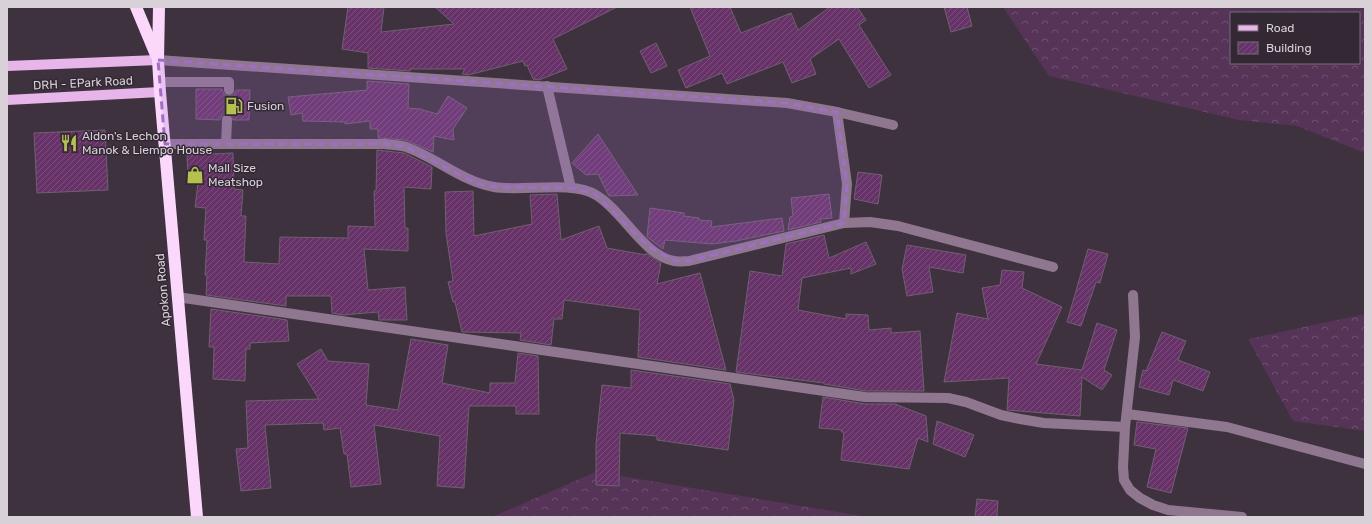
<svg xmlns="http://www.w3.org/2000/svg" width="1372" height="524" font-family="Rubik,sans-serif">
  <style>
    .forest { fill: url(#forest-crowns); fill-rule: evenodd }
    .building { fill: url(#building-hatch); stroke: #6e616e }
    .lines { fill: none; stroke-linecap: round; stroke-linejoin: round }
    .minor-tunnel { stroke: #554a55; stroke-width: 10; stroke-dasharray: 10 5; stroke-linecap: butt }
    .minor { stroke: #8f7790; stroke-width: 10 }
    .major { stroke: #e7b5e9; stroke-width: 10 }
    .highway { stroke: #fcd7fc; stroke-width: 12 }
    .marked { fill: #a06ec9; fill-opacity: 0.2; stroke: #a06ec9; stroke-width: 3; stroke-dasharray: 8 5; stroke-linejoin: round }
    .labels { text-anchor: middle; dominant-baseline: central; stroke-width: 3; stroke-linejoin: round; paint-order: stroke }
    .street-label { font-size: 12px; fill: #d8d1d8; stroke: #332934 }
    .poi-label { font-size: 12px; fill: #d8d1d8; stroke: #332934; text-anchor: start }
  </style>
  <defs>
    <pattern id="forest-crowns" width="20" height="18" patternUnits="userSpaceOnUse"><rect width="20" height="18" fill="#563458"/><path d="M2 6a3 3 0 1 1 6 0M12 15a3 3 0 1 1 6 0" fill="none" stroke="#6e506f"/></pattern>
    <pattern id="building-hatch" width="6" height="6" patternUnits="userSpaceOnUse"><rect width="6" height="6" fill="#663268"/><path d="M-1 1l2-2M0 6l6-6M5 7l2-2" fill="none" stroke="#7b4f7d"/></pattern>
  </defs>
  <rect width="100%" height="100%" fill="#3e323e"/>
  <g class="forest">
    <path d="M1003 7H1365V153L1297 126 1239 120 1049 76ZM1231 13H1359V63H1231Z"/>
    <path d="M1365 314V431L1293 421 1248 339Z"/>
    <path d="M596 472 868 517H492Z"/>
  </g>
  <g class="building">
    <path d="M348 7H384L381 32 454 24 435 7H617L553 39 567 69 539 80 533 79 527 65 525 66 523 61 468 75 462 74 465 69H410V71L368 68V53L342 49Z"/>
    <path d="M690 7H730L741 33 791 13 798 30 830 7H857L866 20 859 25 891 75 869 88 839 39 810 59 816 74 792 83 783 62 727 84 722 73 686 88 678 70 710 56Z"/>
    <path d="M944 7H967L972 26 951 32Z"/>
    <path d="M656 43 667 66 651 73 640 51Z"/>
    <path d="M367 81 409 84 408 108 420 109 437 114 448 96 467 108 453 129 454 140 434 136 433 152 405 140 378 138V129H370V121L345 124V122L303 121 302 113 291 115 288 97 367 90Z"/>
    <path d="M196 89H222L224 94 229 96 233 95 236 90H250L249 120H233L231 115 227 114 222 116 220 120 196 119Z"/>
    <path d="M105 130 108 190 37 193 34 133Z"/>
    <path d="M598 134 638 195 609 196 598 174 586 175 572 163Z"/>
    <path d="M377 150 404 153 432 167 431 189 404 187 405 228H408V251L364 249 368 290 405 287 407 320H379L378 312 343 315 332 313 331 296H286V306L206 295 207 275H205L207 240H204L206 208 195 207 198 183H188L187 155 233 153 234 189 243 190 241 216H246L244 262 279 264 280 237 348 238V226L375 227 374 191H376Z"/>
    <path d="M858 172 882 175 878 204 854 199Z"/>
    <path d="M473 191 474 236 532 224 530 195 557 194 561 240 599 226 607 248 646 255V253L661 263 657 284 700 273 726 370 638 357 640 310 564 300 562 319H554L551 345 520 340 521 333 462 332 455 302H453L448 282 453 281 446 233 445 192Z"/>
    <path d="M829 194 832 218 820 219 821 222 788 230 790 217 793 216 791 198Z"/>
    <path d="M650 208 684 213V216L699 218V220L712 221 711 227 782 218 784 231 736 241 712 244 665 240 663 249 647 237Z"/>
    <path d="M824 235 829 258 866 242 876 264 851 274V268L802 278 798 310 846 319V314L868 315 869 330 891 328V333L920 331 924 391H866L824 384V383L736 372 750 271 782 276 786 244Z"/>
    <path d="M907 245 966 255 963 273 929 267 933 292 907 296 902 269Z"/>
    <path d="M1088 249 1108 254 1100 283 1096 282 1081 326 1067 322Z"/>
    <path d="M1002 270 1024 272 1022 288 1062 307 1036 364 1082 370 1097 323 1117 330 1104 370 1112 375 1102 390 1082 377 1080 416 1007 410 1009 378 944 382 957 313 988 319 982 288 1000 285Z"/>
    <path d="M211 309 287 320 289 341 250 343V349H246L245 381 213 379 214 347H209Z"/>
    <path d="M1162 332 1186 341 1178 360 1210 372 1203 391 1173 380 1169 395 1139 387 1143 370 1146 371Z"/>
    <path d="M411 339 448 345 442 383 490 393V383H515L518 353 538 356 539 414H516V406H469L464 488 437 486 440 436 374 425 381 484 351 487 347 454H344L340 428 324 430 323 423 265 425 271 488 241 491 236 449 248 448 246 401 319 399 297 364 321 349 328 361 369 364 366 405 398 410Z"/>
    <path d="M631 370 730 384 734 400 728 450 657 440V436L620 433 619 486 596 485V444L602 385 631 388Z"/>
    <path d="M823 397 865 404H895L926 416 928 442 918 438 909 469 841 460 844 432H841L842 430 819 428Z"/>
    <path d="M937 421 974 435 965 457 933 444Z"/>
    <path d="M1137 422 1188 428 1171 493 1147 487 1156 449 1134 445Z"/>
    <path d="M977 499 998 501 997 517H975Z"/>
  </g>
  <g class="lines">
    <path class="minor-tunnel" d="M227 120 229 90"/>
    <g class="minor">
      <path d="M158 60 787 103 837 112 893 125"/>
      <path d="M159 82H229V90"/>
      <path d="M547 86 571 188"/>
      <path d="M837 112 847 184 844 223"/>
      <path d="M165 144H385C392 145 400 145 406 147 437 158 461 181 494 187 522 192 572 180 596 195 623 211 643 255 674 261 679 262 685 261 689 261L844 223 870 222 898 226 1053 267"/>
      <path d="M226 144 227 120"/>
      <path d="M1133 295 1135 337 1125 427 1123 467 1124 480 1130 490 1140 498 1153 505 1168 510 1242 517"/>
      <path d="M177 297 865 397 948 398 966 402 1001 415 1020 419 1044 423 1125 427"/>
      <path d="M1127 414 1227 427 1365 464"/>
    </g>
    <g class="major">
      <path d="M7 66 158 60"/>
      <path d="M7 100 160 92"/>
    </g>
    <g class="highway">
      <path d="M136 7 156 55"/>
      <path d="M159 7 158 60 160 92 197 517"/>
    </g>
  </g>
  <path class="marked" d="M158 60 787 103 837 112 847 184 844 223 689 261H674L648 246 595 194 571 188 496 187 478 184 404 146 385 144H165Z"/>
  <defs>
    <g id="fuel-bare" transform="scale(1.38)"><path d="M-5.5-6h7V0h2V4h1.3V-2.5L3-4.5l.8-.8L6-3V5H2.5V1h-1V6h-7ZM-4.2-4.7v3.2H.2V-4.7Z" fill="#b4c24a" stroke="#332934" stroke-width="2.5" paint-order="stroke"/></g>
    <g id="restaurant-bare" transform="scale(1.38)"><path d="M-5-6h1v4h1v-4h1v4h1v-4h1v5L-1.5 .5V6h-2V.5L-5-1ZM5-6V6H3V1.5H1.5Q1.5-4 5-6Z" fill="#b4c24a" stroke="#332934" stroke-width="2.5" paint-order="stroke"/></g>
    <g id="shop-bare" transform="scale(1.38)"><path d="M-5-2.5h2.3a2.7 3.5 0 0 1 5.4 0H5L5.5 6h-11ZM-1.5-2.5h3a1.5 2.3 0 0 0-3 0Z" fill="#b4c24a" stroke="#332934" stroke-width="2.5" paint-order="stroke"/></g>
  </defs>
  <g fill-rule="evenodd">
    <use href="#fuel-bare" x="234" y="106"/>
    <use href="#restaurant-bare" x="69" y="143"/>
    <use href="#shop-bare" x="195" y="175"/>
  </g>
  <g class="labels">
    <g class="street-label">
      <text transform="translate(83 83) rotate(-3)">DRH - EPark Road</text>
      <text transform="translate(163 290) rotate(-95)">Apokon Road</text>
    </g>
    <g class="poi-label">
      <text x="247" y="106">Fusion</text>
      <text x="82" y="136">Aldon's Lechon<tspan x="82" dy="14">Manok &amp; Liempo House</tspan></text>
      <text x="208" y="168">Mall Size<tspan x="208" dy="14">Meatshop</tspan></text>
    </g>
  </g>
  <rect width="1372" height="524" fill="none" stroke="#d8d1d8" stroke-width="16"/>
  <rect x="1230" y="12" width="130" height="52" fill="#332934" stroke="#756c76"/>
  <rect x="1238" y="25" width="20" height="6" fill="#e7b5e9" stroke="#756c76"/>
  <text x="1266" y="32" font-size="12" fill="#d8d1d8">Road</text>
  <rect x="1238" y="42" width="20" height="12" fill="url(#building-hatch)" stroke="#756c76"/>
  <text x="1266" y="52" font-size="12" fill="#d8d1d8">Building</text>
</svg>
